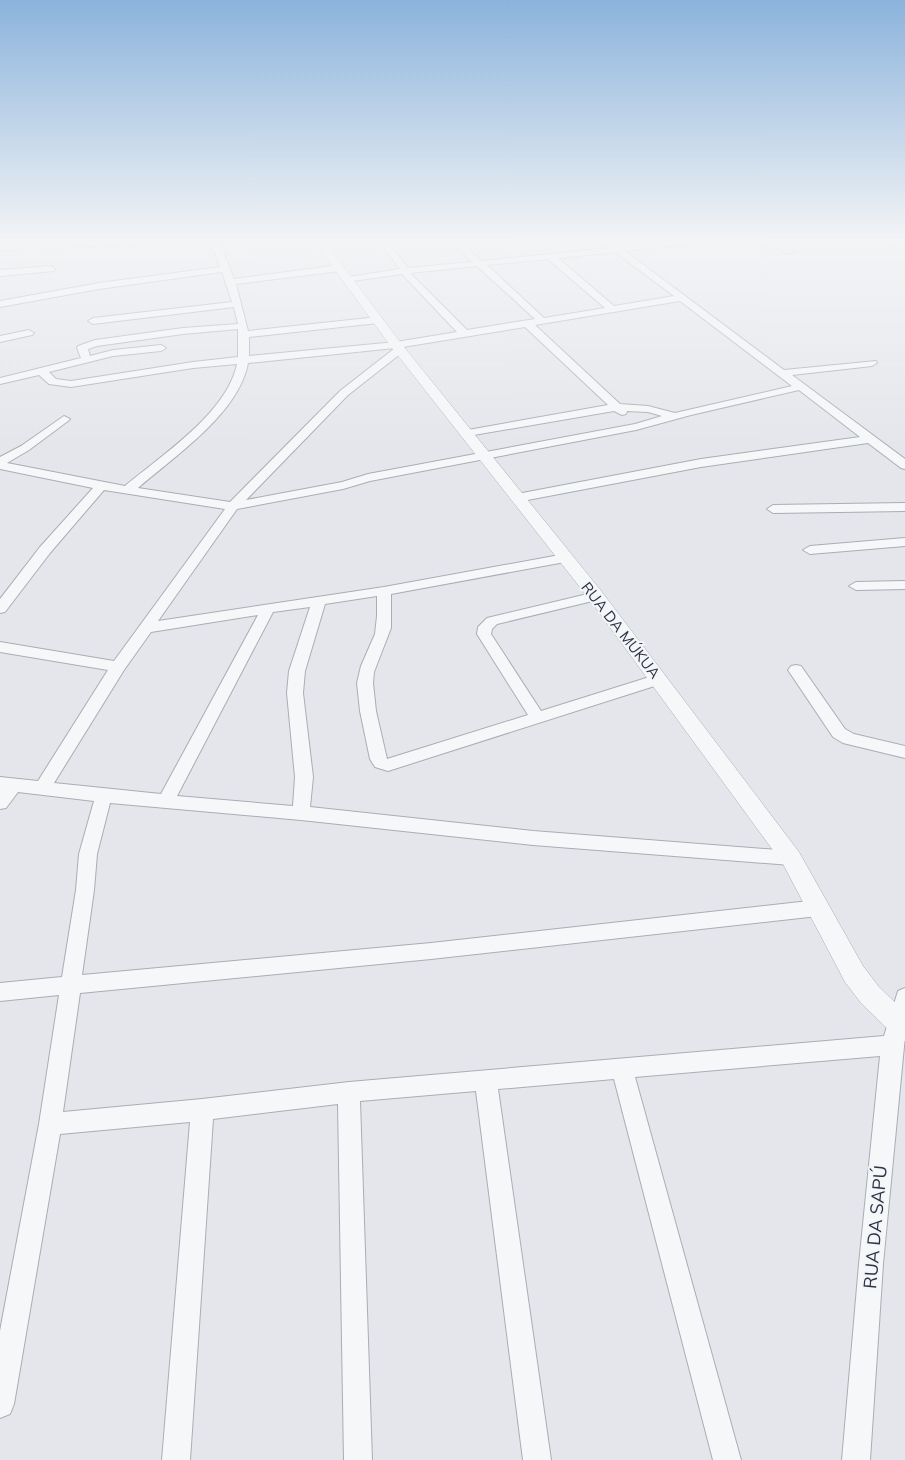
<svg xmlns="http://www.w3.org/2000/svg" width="905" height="1460" font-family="Mulish,sans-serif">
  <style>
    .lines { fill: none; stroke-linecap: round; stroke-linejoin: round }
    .minor-casing { stroke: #a9adb5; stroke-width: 2 }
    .tertiary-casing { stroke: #a9adb5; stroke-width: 1 }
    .minor { fill: #f6f7f9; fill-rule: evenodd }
    .tertiary { fill: #f6f7f9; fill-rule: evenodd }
    .labels { text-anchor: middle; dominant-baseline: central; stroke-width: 4; stroke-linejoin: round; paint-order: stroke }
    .street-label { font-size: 15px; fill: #2c3343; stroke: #f3f5f8 }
    .near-street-label { font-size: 18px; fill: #2c3343; stroke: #f3f5f8 }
  </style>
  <rect width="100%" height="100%" fill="#e4e6eb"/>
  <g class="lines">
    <g class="minor-casing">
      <g id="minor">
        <path d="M100 241H170L166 243 0 250V244Z"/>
        <path d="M211 241H219L234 279 340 265 344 268 340 271 236 284 248 331 378 317 383 320 378 323 249 337V356L396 342 457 332 402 274 346 282V278L349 277 400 269 379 241H387L408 268 472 262 451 241H460L481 261 610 248 602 241H611L619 247 676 241H704L700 243 625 251 784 370 876 361 877 363 872 366 792 375 905 459V469L901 468 868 443 701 467 517 502 511 498 517 494 701 459 860 437 799 390 691 415 636 430 370 481 343 489 237 509 158 621 384 587 565 554 572 558 565 562 391 594V628L374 672 373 683 376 711 387 759 528 715 477 634 478 627 487 618 596 592 601 593 603 596 601 599 497 624 492 629 491 634 541 711 659 674 664 675 667 679 664 683 388 771 375 767 370 759 360 711 357 683 361 666 375 634 377 616V596L325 604 305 671 303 693 313 777 310 807 533 831 791 851 797 853 800 858 797 863 791 865 533 845 301 820 110 803 97 854 94 890 82 975 431 943 818 900 825 902 828 908 825 914 818 916 431 959 80 993 63 1112 202 1099 349 1082 884 1036 898 991 905 988V1036L883 1264 870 1460H842L859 1264 880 1056 635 1077 741 1460H713L614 1079 498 1089 551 1460H523L476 1091 360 1101 372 1460H344L338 1104 213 1119 190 1460H162L190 1122 60 1134 14 1404 10 1414 0 1418V1331L39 1124 59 995 0 1001V983L62 977 76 890 79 854 94 801 18 792 6 808 0 809V777L38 781 108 670 0 652V642L114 661 225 509 104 490 50 553 5 612 0 613V599L40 547 93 488 0 469V457L21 446 64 416 70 419 68 421 29 450 7 463 125 486C162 455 227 413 237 364L193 368 71 387 49 384 39 375 0 384V378L81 358 77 348 78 346 95 340 183 328 238 324 234 307 93 324 88 321 93 318 232 302 222 272 99 289 0 307V301L99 283 220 267ZM615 252 674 296 614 306 558 258ZM548 259 605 308 544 318 487 265ZM477 266 535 319 467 330 410 273ZM680 301 792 386 675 413 648 406 620 404 535 325ZM525 327 608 405 468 430 462 433 464 435 468 436 614 411 622 415 626 414 627 411 648 412 662 416 635 424 368 474 342 482 246 500 348 395 404 351 405 349 403 347ZM238 329V357L193 362 71 381 56 379 49 372 113 356 161 351 166 348 161 345 113 350 90 356 88 349 97 346 183 334ZM395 348 340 391 230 502 138 488C175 456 239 413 248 363ZM310 607 289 671 287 693 295 777 293 806 177 796 273 612ZM258 615 161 794 54 783 124 670 151 632Z"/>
        <path d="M767 241H777L794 252 787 254Z"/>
        <path d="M893 241 905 242V248Z"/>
        <path d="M51 266 55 269 54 271 0 276V270Z"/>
        <path d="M29 330 34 333 32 335 0 342V336Z"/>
        <path d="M905 503V511L773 513 767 509 773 505Z"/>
        <path d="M905 538V546L810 554 803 550 810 546Z"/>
        <path d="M905 581V589L856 590 849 586 856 582Z"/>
        <path d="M796 665 801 666 845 729 854 734 905 746V758L843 743 833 737 788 670 791 666Z"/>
      </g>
    </g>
    <g class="tertiary-casing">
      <path id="tertiary" d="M314 241H324L400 342 602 592 799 852 863 966 879 987 905 1012V1041L896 1037 861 1003 845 982 783 864 590 600 392 348Z"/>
    </g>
    <use href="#minor" class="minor"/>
    <use href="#tertiary" class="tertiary"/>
  </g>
  <linearGradient id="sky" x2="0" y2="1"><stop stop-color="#8bb3dc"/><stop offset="0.54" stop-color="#f3f4f6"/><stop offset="1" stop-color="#f3f4f6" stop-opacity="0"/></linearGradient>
  <rect width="905" height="445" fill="url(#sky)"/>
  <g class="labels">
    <g class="street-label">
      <text transform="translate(621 630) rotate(52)">RUA DA MÚKUA</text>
    </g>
    <g class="near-street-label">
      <text transform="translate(875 1227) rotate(-85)">RUA DA SAPÚ</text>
    </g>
  </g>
</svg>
